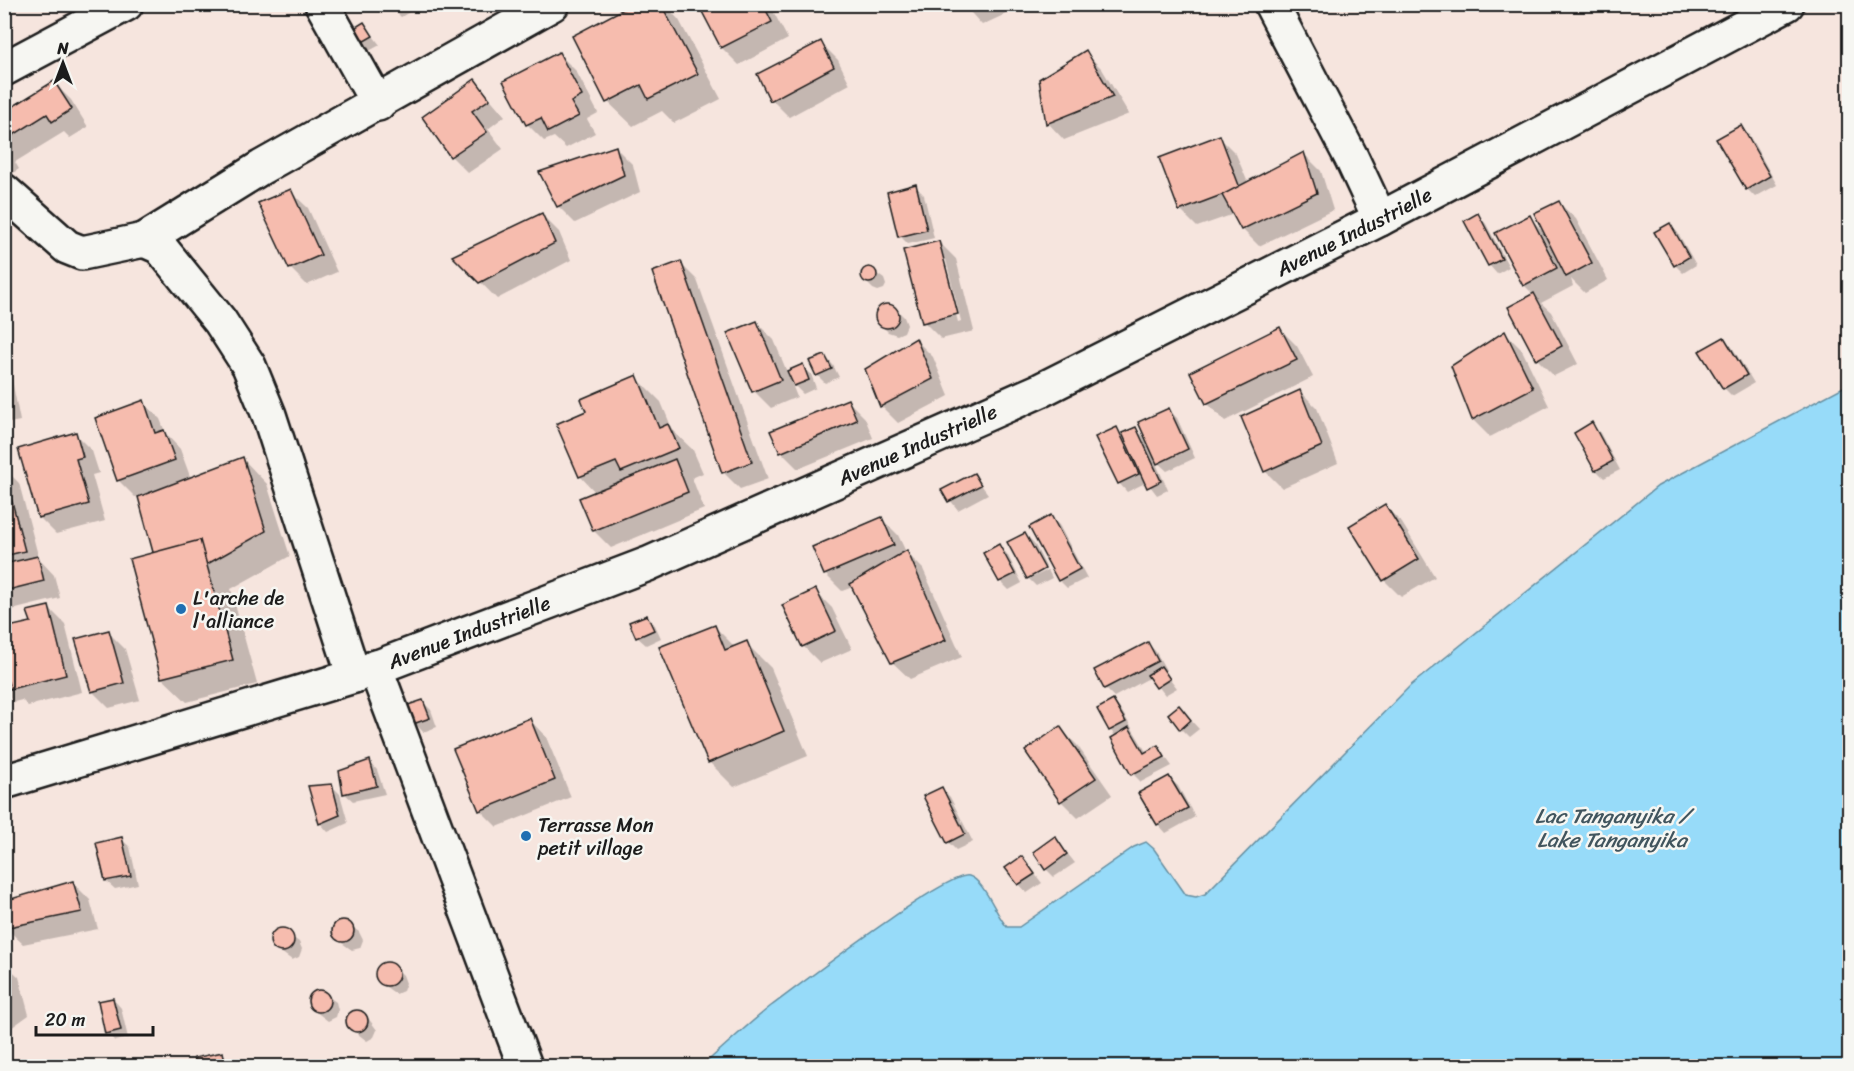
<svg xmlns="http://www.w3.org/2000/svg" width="1854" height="1071" font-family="Sriracha,sans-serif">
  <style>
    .water { fill: #97dbf9; stroke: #668fa1; stroke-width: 1.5 }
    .shadow { fill: #0003; fill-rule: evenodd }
    .building { fill: #f6bcae; stroke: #1c1c1c; stroke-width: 1.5 }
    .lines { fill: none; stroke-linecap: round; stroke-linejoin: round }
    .minor-casing { stroke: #1c1c1c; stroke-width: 38 }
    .tertiary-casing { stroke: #1c1c1c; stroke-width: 38 }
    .minor { stroke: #f6f6f2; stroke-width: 33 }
    .tertiary { stroke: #f6f6f2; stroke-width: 33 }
    .poi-dot { fill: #1f6fb2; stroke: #f6f6f2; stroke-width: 2 }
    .labels { text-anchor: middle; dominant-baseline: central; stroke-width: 5; stroke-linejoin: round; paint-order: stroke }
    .street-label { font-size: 20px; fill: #1c1c1c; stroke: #f6f6f2 }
    .poi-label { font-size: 20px; fill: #1c1c1c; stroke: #f6f6f2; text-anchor: start }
    .water-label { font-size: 21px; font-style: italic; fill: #41555e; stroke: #f6f6f2 }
  </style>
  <rect width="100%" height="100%" fill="#f6e5de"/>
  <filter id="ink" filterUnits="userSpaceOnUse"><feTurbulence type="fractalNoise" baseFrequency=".0167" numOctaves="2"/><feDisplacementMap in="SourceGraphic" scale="12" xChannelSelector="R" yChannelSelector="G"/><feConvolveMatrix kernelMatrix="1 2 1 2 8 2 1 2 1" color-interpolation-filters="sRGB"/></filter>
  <g filter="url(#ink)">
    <path class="water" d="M1849 384V1066H702C725 1046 747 1025 771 1006 797 987 947 871 969 876 984 880 996 915 1007 927H1019L1134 847 1146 842 1154 849 1186 895 1196 897 1205 894 1410 686 1658 486Z"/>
    <g class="shadow">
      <path d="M389 4H423L401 17Z"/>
      <path d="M636 4H664L679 20 721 99 674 123 662 111 633 126 608 102Z"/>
      <path d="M699 4H782L784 8 774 13 788 39 739 65 722 48Z"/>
      <path d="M963 4H1020L1021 7 982 25Z"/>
      <path d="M364 24 380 45 369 51 360 43Z"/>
      <path d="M821 43 838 60 850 84 789 117 772 100Z"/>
      <path d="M1085 52 1102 69 1129 114 1064 140 1048 123Z"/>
      <path d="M559 54 576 71 598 113 587 119 595 133 566 148 554 137 544 141 527 124Z"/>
      <path d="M475 81 505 116 488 129 503 149 468 173 451 156 424 117Z"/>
      <path d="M54 83 71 100 88 127 70 138 64 132 15 162 19 169 4 179V114Z"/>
      <path d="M1741 126 1749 135 1777 185 1755 197 1747 189Z"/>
      <path d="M1219 137 1236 154 1248 183 1304 154 1321 171 1333 210 1259 246 1242 229 1234 214 1197 227 1180 210Z"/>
      <path d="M616 148 633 165 640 192 575 223 558 206Z"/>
      <path d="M915 186 924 195 934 238 908 244 900 236Z"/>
      <path d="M290 191 308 208 337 272 307 285 290 268Z"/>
      <path d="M1558 202 1576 219 1608 280 1585 293 1571 279 1573 286 1541 303 1551 312 1578 364 1554 376 1537 359 1534 295 1524 285 1498 233 1529 217 1544 232Z"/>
      <path d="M542 215 559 232 571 260 497 299 455 256Z"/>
      <path d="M1478 215 1486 224 1509 267 1497 274 1489 265Z"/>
      <path d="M1670 224 1678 233 1696 265 1683 273 1675 265Z"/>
      <path d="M939 242 956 259 974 331 941 339 924 322ZM942 260H946L961 321 958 322Z"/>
      <path d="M680 263 697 280 768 479 740 489 723 472Z"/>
      <path d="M869 268 884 279 886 285 884 289 878 291 873 289 864 280 862 275 864 270Z"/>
      <path d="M887 305 895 308 904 317 907 325 904 332 897 335 888 332 880 324 877 315 879 308Z"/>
      <path d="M757 323 774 340 787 372 802 366 811 374 816 388 803 394 791 382 797 397 771 408 754 391Z"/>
      <path d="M1280 329 1297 346 1313 377 1225 421 1207 403 1192 373Z"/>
      <path d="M1505 333 1522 350 1549 406 1490 437 1473 420 1453 366Z"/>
      <path d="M1724 339 1732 347 1754 383 1732 396 1724 388Z"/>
      <path d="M916 340 933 357 949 396 898 423 881 406Z"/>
      <path d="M4 356 8 359 20 421 4 424Z"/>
      <path d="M825 356 833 365 839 377 825 383 817 375Z"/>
      <path d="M636 377 661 402 673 431 693 450 703 473 692 478 704 509 611 548 594 531 596 493 580 476 588 412Z"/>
      <path d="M1300 391 1317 408 1338 463 1282 488 1265 471Z"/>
      <path d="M848 401 865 418 873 438 798 469 781 452Z"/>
      <path d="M143 402 160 419 166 434 180 449 191 479 243 459 267 484 290 556 231 589 257 684 187 702 162 678 155 554 140 496 135 497 118 480Z"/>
      <path d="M1168 409 1177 418 1195 458 1167 471 1154 459 1168 490 1157 495 1147 482 1127 492 1119 483 1116 429 1122 435 1136 429 1148 441Z"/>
      <path d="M1591 424 1600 433 1620 470 1604 478 1596 470Z"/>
      <path d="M75 434 92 451 99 473 92 475 105 521 56 534 39 517Z"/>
      <path d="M4 468 19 483 39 559 54 575 60 598 4 612Z"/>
      <path d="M974 475 988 494 958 510 943 491Z"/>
      <path d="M1385 506 1402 523 1435 577 1401 597 1384 580Z"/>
      <path d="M1050 517 1059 525 1087 578 1067 588 1059 580Z"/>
      <path d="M881 518 898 535 906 552 923 569 962 657 910 679 892 662 853 587 842 591 825 574Z"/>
      <path d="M1025 534 1034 543 1046 567 1029 579 1009 543Z"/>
      <path d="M999 546 1007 554 1022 583 1009 590 1000 581 985 553Z"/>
      <path d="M1048 570 1052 578 1036 586 1029 579Z"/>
      <path d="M815 591 832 608 852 649 820 663 803 646Z"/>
      <path d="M48 607 65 624 82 692 28 706 22 700 14 702 4 693V629L32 623Z"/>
      <path d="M647 616 655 625 661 638 646 645 637 637Z"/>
      <path d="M715 627 735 647 746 643 771 668 808 756 734 787 709 762Z"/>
      <path d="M108 632 125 649 140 700 109 708 92 691Z"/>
      <path d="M1148 643 1156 652 1166 670 1164 671 1177 688 1165 695 1151 677 1114 697 1105 688 1096 671Z"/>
      <path d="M423 702 431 710 437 727 423 732 415 723Z"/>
      <path d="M1113 702 1121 710 1147 753 1158 747 1172 766 1141 782 1133 774 1116 736 1110 730Z"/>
      <path d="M1187 716 1199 729 1189 737 1181 729Z"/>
      <path d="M529 719 546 737 571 797 497 827 480 810Z"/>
      <path d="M1060 728 1077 745 1112 795 1078 818 1061 801Z"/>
      <path d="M369 761 377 770 385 794 353 801 344 793Z"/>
      <path d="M1169 778 1178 786 1195 817 1166 833 1158 824Z"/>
      <path d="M332 786 340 794 348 823 328 832 320 823Z"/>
      <path d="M942 789 950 797 973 842 956 850 948 842Z"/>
      <path d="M1055 838 1075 863 1054 877 1046 869Z"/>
      <path d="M121 839 130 847 138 884 115 889 106 881Z"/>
      <path d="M1022 858 1042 883 1027 893 1019 884Z"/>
      <path d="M73 883 90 900 98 929 23 944 5 927Z"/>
      <path d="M343 920 359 932 363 940 360 948 352 950 336 939 332 930 336 923Z"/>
      <path d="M282 930 299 942 302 949 299 957 292 960 275 948 272 940 275 933Z"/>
      <path d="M4 963 19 977 29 1015 4 1033Z"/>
      <path d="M386 964 395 967 403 975 406 983 403 991 396 994 379 982 376 974 379 966Z"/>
      <path d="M319 990 336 1002 338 1010 336 1017 328 1021 311 1008 309 1001 311 993Z"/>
      <path d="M113 999 121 1008 128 1038 115 1041 106 1033Z"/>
      <path d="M357 1010 365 1014 377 1030 374 1037 367 1041 350 1028 347 1021 350 1013Z"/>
      <path d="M223 1053 232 1066H197L196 1059Z"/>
    </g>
    <g class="building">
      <path d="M633 4H661L698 74 648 99 641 85 606 103 572 36Z"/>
      <path d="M698 4H763L772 22 721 48Z"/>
      <path d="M364 22 373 36 359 44 351 30Z"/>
      <path d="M821 41 834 67 770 101 757 74Z"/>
      <path d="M1086 50 1113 97 1046 124 1039 79Z"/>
      <path d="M559 52 582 96 571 102 579 116 548 132 541 118 526 125 503 81Z"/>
      <path d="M475 79 490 99 472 111 487 132 450 157 422 117Z"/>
      <path d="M54 81 72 109 52 122 47 114 4 141V112Z"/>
      <path d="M1741 125 1770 176 1746 190 1716 139Z"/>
      <path d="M1220 135 1240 188 1179 211 1159 158Z"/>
      <path d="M616 146 624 175 557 207 539 172Z"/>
      <path d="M1304 152 1317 193 1241 230 1222 195Z"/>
      <path d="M916 184 927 230 898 237 887 192Z"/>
      <path d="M291 189 321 255 289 269 258 203Z"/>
      <path d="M1559 201 1592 263 1566 277 1534 213Z"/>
      <path d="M542 213 555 243 479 283 452 256Z"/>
      <path d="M1478 213 1502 259 1488 266 1464 221Z"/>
      <path d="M1530 215 1557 268 1523 286 1495 233Z"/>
      <path d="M1670 223 1689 257 1674 266 1654 232Z"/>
      <path d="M939 241 958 314 922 323 903 250Z"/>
      <path d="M681 261 752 462 722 473 652 272Z"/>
      <circle cx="869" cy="275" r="8"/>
      <path d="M1534 293 1562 346 1536 360 1508 307Z"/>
      <circle cx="887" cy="316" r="12"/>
      <path d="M757 321 781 380 752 392 727 333Z"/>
      <path d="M1280 327 1297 360 1206 404 1190 372Z"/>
      <path d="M1505 331 1533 388 1472 420 1451 366Z"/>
      <path d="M1724 337 1747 375 1723 389 1699 351Z"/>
      <path d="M916 338 933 379 880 407 865 369Z"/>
      <path d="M825 355 832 369 816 376 809 361Z"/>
      <path d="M803 364 809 380 794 386 787 371Z"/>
      <path d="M637 375 659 428 668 424 679 448 621 472 616 462 579 477 556 424 586 411 581 399Z"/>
      <path d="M1300 390 1322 446 1264 472 1241 417Z"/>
      <path d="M848 399 857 420 780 453 770 431Z"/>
      <path d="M144 400 155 433 164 430 175 460 117 481 95 418Z"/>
      <path d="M1169 408 1188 449 1157 464 1138 422Z"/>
      <path d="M1592 422 1613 461 1595 471 1574 433Z"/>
      <path d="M1117 427 1139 474 1118 484 1095 437Z"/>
      <path d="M1136 427 1161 481 1147 488 1122 433Z"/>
      <path d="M76 432 83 457 76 459 89 504 38 518 18 449Z"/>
      <path d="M243 457 266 531 163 589 138 497Z"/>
      <path d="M675 459 688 492 593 531 579 498Z"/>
      <path d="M4 471 25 551 4 556Z"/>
      <path d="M974 473 981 485 948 502 941 490Z"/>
      <path d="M1385 504 1419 559 1383 581 1349 526Z"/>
      <path d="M1051 515 1080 569 1058 581 1029 527Z"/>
      <path d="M882 517 894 545 824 575 812 547Z"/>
      <path d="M1025 533 1045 569 1027 579 1007 542Z"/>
      <path d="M200 540 233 660 161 678 129 559Z"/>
      <path d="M999 544 1015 574 999 582 983 553Z"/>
      <path d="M907 550 946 640 891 663 850 584Z"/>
      <path d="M38 556 44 581 4 591V564Z"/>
      <path d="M816 589 836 631 802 647 782 605Z"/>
      <path d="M49 606 66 675 10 689 8 682 4 683V628L31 622 27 611Z"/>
      <path d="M647 615 654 630 636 638 629 622Z"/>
      <path d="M715 625 725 650 747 641 784 731 708 763 659 647Z"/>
      <path d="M109 630 124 683 91 692 75 639Z"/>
      <path d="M1148 642 1158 661 1104 689 1094 670Z"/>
      <path d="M1161 666 1170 679 1156 688 1147 675Z"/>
      <path d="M423 700 430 718 413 724 408 705Z"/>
      <path d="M1113 700 1126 722 1109 731 1097 709Z"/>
      <path d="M1179 705 1191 720 1180 730 1168 714Z"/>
      <path d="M530 718 555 780 479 811 453 749Z"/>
      <path d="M1060 726 1096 778 1060 802 1025 751Z"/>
      <path d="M1129 727 1144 753 1158 745 1165 757 1131 775 1111 738Z"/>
      <path d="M370 760 377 786 343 794 339 771Z"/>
      <path d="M1169 776 1188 808 1157 825 1138 793Z"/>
      <path d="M332 784 340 815 319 824 308 786Z"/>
      <path d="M942 787 965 834 947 843 923 796Z"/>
      <path d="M1055 836 1067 854 1045 870 1033 852Z"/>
      <path d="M122 837 131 876 105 881 96 843Z"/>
      <path d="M1022 856 1035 874 1018 885 1005 868Z"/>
      <path d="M73 881 82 912 4 928V901Z"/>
      <circle cx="343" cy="931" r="11"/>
      <circle cx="282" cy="940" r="12"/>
      <circle cx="387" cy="974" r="12"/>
      <circle cx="319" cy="1001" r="11"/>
      <path d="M113 998 121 1030 105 1034 98 1001Z"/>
      <circle cx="357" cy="1021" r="11"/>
      <path d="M223 1052 226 1066H196L194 1058Z"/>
    </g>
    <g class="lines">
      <g class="minor-casing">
        <g id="minor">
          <path d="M322 4 378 104"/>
          <path d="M1271 4 1352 159 1380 219"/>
          <path d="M4 69 126 4"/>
          <path d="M4 191 67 247 82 253 144 240 160 247 220 321 249 366 269 415 354 676"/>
          <path d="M144 240 262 167 552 4"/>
          <path d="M375 667 525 1066"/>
        </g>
      </g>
      <g class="tertiary-casing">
        <g id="tertiary">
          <path id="s1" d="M4 782 354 676 648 564 1041 390 1380 219 1787 4"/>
        </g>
      </g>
      <use href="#minor" class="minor"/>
      <use href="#tertiary" class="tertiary"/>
    </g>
  </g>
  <g class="poi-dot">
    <circle cx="181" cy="609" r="6"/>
    <circle cx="526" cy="836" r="6"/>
  </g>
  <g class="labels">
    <g class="street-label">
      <text stroke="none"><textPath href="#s1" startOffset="1461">Avenue Industrielle</textPath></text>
      <text stroke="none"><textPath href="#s1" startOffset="975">Avenue Industrielle</textPath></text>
      <text stroke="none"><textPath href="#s1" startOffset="489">Avenue Industrielle</textPath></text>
    </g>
    <g class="poi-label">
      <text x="193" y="598">L'arche de<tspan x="193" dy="23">l'alliance</tspan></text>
      <text x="538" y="825">Terrasse Mon<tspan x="538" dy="23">petit village</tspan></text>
    </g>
    <g class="water-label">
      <text x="1612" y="816">Lac Tanganyika /<tspan x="1612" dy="24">Lake Tanganyika</tspan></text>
    </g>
  </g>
  <rect width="1854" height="1071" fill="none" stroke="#f6f6f2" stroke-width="24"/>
  <rect x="12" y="12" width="1830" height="1047" fill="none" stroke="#1c1c1c" stroke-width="2" filter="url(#ink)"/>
  <g transform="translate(63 63)" stroke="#f6f6f2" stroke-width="4.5" paint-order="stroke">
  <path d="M0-4.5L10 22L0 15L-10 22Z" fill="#1c1c1c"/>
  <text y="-9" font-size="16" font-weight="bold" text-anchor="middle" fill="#1c1c1c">N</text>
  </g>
  <path d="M36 1026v9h117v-9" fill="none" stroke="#1c1c1c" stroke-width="3"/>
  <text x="45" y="1026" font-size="18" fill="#1c1c1c" stroke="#f6f6f2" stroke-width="4.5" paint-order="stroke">20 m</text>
</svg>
